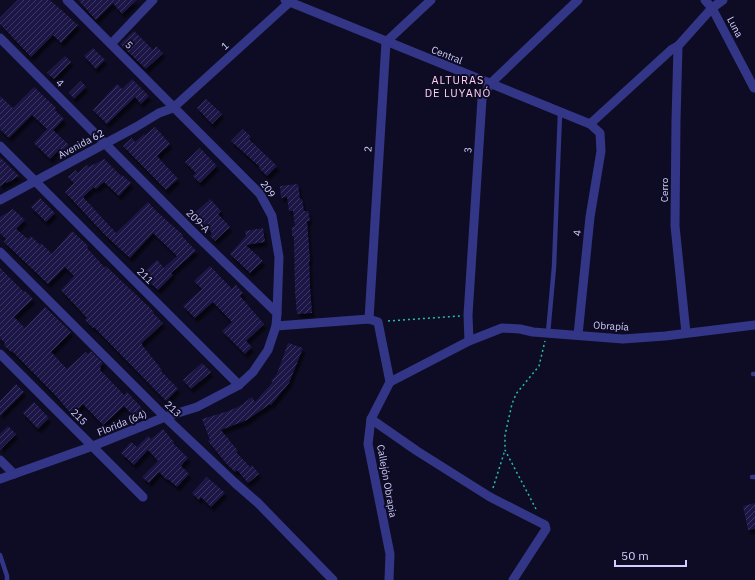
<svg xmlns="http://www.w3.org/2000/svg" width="755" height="580" font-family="'IBM Plex Sans',sans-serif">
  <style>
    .building { fill: url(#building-hatch); filter: url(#shadow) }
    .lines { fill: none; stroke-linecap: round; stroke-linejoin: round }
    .path { stroke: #24bea9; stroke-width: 1.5; stroke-dasharray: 2 3; stroke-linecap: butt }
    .lane { stroke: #333687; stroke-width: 4.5 }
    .street { stroke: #333687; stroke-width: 9 }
    .labels { text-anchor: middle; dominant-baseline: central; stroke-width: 4; stroke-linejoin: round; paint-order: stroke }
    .street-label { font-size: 10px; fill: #d1cfff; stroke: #0e0c24 }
    .neighbourhood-label { font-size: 11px; letter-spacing: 1px; fill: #ffd1f2; stroke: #0e0c24 }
  </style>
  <defs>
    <pattern id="building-hatch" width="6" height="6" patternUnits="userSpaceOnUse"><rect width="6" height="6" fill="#1d1746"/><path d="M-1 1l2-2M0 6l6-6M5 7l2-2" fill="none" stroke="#3d3862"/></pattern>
    <filter id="shadow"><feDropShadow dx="2.5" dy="4.5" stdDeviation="1" flood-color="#0009"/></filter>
  </defs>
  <rect width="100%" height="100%" fill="#0e0c24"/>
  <g class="building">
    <path d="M18 0H50L78 25 61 43 53 35 31 57 0 24V18Z"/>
    <path d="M78 0H137L122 14 113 3 96 20Z"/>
    <path d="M134 31 153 50 156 46 163 53 146 69 120 44Z"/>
    <path d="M93 48 105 60 96 69 84 56Z"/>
    <path d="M65 56 71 62 54 79 47 73Z"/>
    <path d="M132 79 149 96 141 104 135 97 107 124 93 110 117 84 122 89Z"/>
    <path d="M81 81 86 87 74 99 69 93Z"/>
    <path d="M34 87 56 108 55 110 64 119 53 130 69 145 62 152 59 150 50 159 34 143 47 129 32 115 9 138 0 129V96L13 108Z"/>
    <path d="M206 99 222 114 212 124 197 108Z"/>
    <path d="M155 127 170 144 157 156 178 179 166 190 123 146 132 138 135 142 144 134 145 135Z"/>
    <path d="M243 129 251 137 249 139 277 166 267 176 259 168 260 167 231 141Z"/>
    <path d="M200 148 217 166 200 183 193 176 196 173 185 162Z"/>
    <path d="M0 157 19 176 7 183 6 182 0 186Z"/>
    <path d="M104 159 121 176 122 175 131 183 119 196 104 182 96 189 94 187 83 197 116 233 148 202 156 211 183 235 182 236 196 251 171 273 173 275 158 290 141 275 157 260 164 268 177 256 153 233 130 258 105 235 65 192 74 183 68 177 76 170 78 173 87 165 89 167Z"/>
    <path d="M298 184 300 199H302L304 211H308L310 221H307L310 261H309L310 287 312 313 297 314 295 291 294 236H292V227L295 226 293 211H289L287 197 281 198 280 186Z"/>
    <path d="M40 198 55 213 46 222 31 207Z"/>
    <path d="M210 199 221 211 218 214 230 227 215 241 210 236 212 233 194 214Z"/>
    <path d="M13 209 25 220 16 229 28 239 31 236 40 245 41 243 52 254 72 231 88 246 87 248 105 268 106 266 154 312 153 313 163 323 142 343V345L162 370 161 371 178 389 166 401 94 327 93 328 85 320 87 318 61 290 74 276 65 267 48 284 4 242 6 239 0 233V217Z"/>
    <path d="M263 228 265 242 246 245 263 261 250 273 230 254 246 236 245 231Z"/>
    <path d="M210 266 232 289 236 285 243 293 240 296 264 324 246 341 252 347 245 354 222 331 232 322 213 302 195 318 183 306 202 289 194 281Z"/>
    <path d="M0 268 24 292 25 291 33 299 14 317 25 328 45 307 71 332 51 352 67 369 86 352 88 354 91 351 103 363 100 367 101 369 100 370 124 395 127 392 143 409 134 417 124 406 103 425 83 404 72 415 57 397 12 351 11 352 4 345 5 343 0 338Z"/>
    <path d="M288 343 303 348 289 383 271 405 270 404 247 420 221 430 238 451 236 452 250 467 252 465 259 474 248 483 237 470 235 472 225 462 208 441 210 440 202 419 229 411 244 404V403L252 397 255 402 273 382 271 381 277 374Z"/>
    <path d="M202 363 211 372 191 389 183 380Z"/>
    <path d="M16 384 24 392 0 416V401Z"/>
    <path d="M34 402 49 418 38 429 23 413Z"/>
    <path d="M8 426 16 434 0 450V434Z"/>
    <path d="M163 429 174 442 173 443 188 458 181 466 189 474 177 487 168 479 167 480 159 472 149 483 142 477 158 461 148 450 134 465 121 453 131 442 137 447 148 436 151 439Z"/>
    <path d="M207 477 225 493 211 507 201 497 199 500 192 493Z"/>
    <path d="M755 503V529L748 530 743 506Z"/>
  </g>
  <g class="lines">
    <g class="path">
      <path d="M388 321 460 316"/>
      <path d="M493 488 505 450"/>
      <path d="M536 509 505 450V435L512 404 516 394 539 366 545 341"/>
    </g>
    <g class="lane">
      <path d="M548 333 554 267 560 113"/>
      <path d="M753 374H755"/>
      <path d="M752 477H755"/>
      <path d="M0 555 7 576V580"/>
    </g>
    <g class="street">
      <path d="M285 0 590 124 600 133 601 151 590 217 578 335"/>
      <path d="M705 0 712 8 754 88"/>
      <path d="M0 38 193 232 277 313"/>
      <path d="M112 43 153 0"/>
      <path d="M678 46 676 121 675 226 686 333"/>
      <path d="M590 124 671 50 678 46 712 8 723 0"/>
      <path d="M0 146 239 385"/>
      <path d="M0 200 136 127 159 113 173 108 292 0"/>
      <path d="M0 252 165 417 235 483 258 503 333 580"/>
      <path d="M369 319 386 42 431 0"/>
      <path d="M276 326 369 319 378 322 390 382"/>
      <path d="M469 341 468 315 482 99 490 84 578 0"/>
      <path d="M0 354 143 497"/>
      <path d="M371 419 417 451 490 497 545 525 546 529 513 580"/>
      <path d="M0 460 14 474"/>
      <path d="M0 479 93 446 165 417 197 407 239 385 253 372 268 350 276 326 277 313 279 257 272 216 260 194 67 0"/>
      <path d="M389 580 390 554 368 444 371 419 390 382 469 341 502 328 520 329 533 332 623 339 665 336 755 325"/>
    </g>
  </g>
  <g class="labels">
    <g class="street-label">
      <text transform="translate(735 27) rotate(62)">Luna</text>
      <text transform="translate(129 45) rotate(46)">5</text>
      <text transform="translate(225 46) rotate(-42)">1</text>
      <text transform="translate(447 55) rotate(22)">Central</text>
      <text transform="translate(60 83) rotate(45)">4</text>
      <text transform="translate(81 144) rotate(-28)">Avenida 62</text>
      <text transform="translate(368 149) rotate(-86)">2</text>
      <text transform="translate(468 150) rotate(-86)">3</text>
      <text transform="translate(268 189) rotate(55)">209</text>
      <text transform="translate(664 190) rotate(-90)">Cerro</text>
      <text transform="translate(198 221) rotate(45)">209-A</text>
      <text transform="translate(577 233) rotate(-84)">4</text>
      <text transform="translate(145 276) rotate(45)">211</text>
      <text transform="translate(611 326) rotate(3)">Obrapía</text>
      <text transform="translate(173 409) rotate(44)">213</text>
      <text transform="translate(79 417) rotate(45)">215</text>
      <text transform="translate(122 423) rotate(-22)">Florida (64)</text>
      <text transform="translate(387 481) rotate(80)">Callejón Obrapia</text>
    </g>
    <g class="neighbourhood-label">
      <text x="458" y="80">ALTURAS<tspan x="458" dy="13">DE LUYANÓ</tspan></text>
    </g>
  </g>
  <path d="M615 560v6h71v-6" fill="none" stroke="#d1cfff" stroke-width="2"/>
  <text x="621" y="560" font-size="12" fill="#d1cfff" stroke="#0e0c24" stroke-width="3" paint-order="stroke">50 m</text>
</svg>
